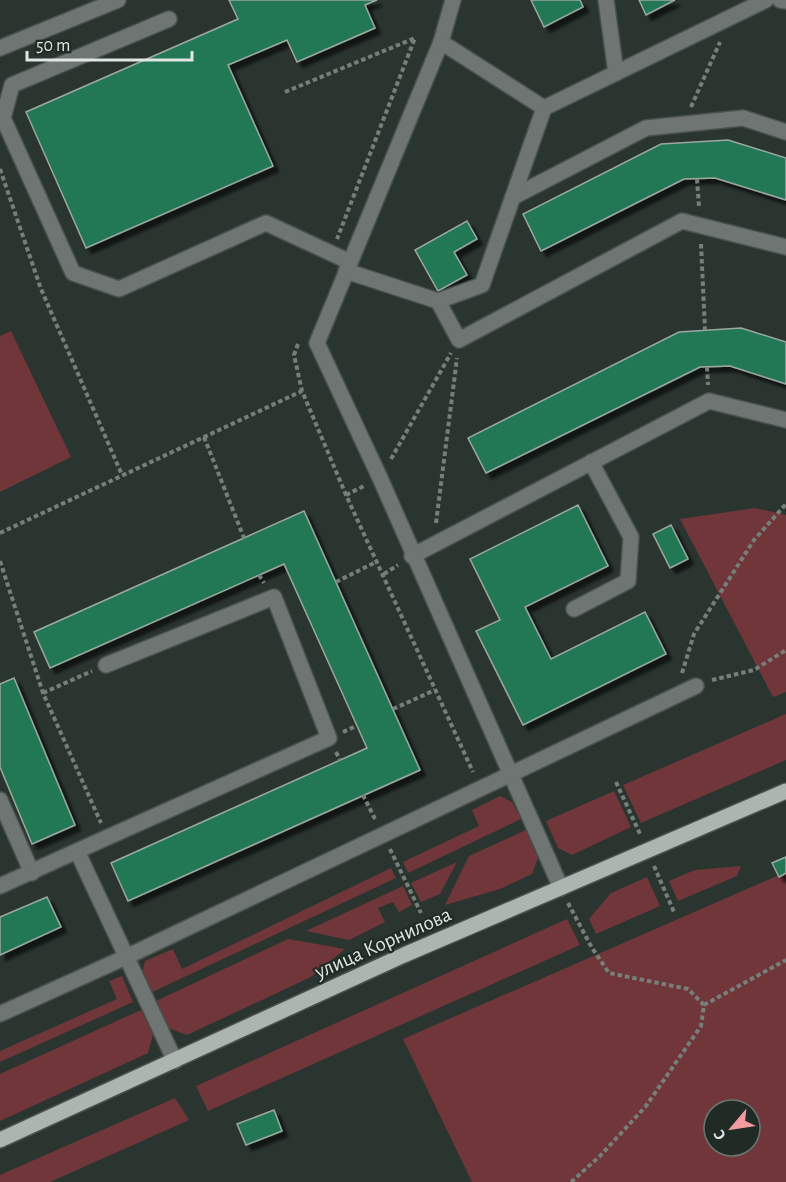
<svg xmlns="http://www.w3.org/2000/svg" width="786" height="1182" font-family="'Alegreya Sans',sans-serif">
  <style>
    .green { fill: #70363a; fill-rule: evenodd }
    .building { fill: #275; stroke: #9ba8a1; stroke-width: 1.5; filter: url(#shadow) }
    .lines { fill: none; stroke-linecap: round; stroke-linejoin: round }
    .minor-casing { stroke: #48514d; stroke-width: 18 }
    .major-casing { stroke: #48514d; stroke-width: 18 }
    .path { stroke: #777f7b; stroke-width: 4; stroke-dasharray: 4.5 3; stroke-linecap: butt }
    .minor { stroke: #6f7572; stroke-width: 15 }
    .major { stroke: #acb6b0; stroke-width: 15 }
    .labels { text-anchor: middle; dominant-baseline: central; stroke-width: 4.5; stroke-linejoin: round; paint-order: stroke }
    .street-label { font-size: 21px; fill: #e0e7e3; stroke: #212b26 }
  </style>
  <defs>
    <filter id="shadow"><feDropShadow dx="5.5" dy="5.5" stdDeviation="1.5" flood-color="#0009"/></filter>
  </defs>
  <rect width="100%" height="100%" fill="#2b3530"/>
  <g class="green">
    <path d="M11 331 71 457 0 492V336Z"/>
    <path d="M755 508 786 515V692L773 697 680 519Z"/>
    <path d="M786 714V760L641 823 623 785Z"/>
    <path d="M614 791 631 827 572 855 558 848 546 821Z"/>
    <path d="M500 796 512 802 521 819 408 873 403 862 479 826 472 810Z"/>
    <path d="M526 830 538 858 532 874 500 889 445 905 469 856Z"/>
    <path d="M457 862 440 894 421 902 411 883Z"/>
    <path d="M741 866 737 876 678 901 669 881 695 870Z"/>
    <path d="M391 868 396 878 150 993 142 975 145 961 173 949 182 969Z"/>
    <path d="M786 872V1182H472L403 1039ZM714 1110H750V1146H714Z"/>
    <path d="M647 877 660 906 596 934 589 919 611 893Z"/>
    <path d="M403 886 412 905 399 912 393 902 378 908 385 922 349 940 306 931Z"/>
    <path d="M567 919 580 945 208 1111 196 1086Z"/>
    <path d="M288 939 345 949 311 977 187 1035 168 1028 154 1002Z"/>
    <path d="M122 976 133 1002 0 1062V1051L117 999 109 981Z"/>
    <path d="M141 1010 153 1034 148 1053 0 1121V1074Z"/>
    <path d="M175 1098 189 1120 50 1182H0V1175Z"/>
  </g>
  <g class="building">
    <path d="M229 0H377L365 5 375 28 297 62 287 40 228 65 273 166 86 248 26 112 238 19Z"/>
    <path d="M531 0H580L583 7 544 27Z"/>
    <path d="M639 0H675L646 15Z"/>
    <path d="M728 140 786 158V200L715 178 684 179 541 251 523 214 661 144Z"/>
    <path d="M467 221 477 239 454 252 467 275 438 291 415 250Z"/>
    <path d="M741 328 786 342V384L730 366 700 367 486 473 468 438 679 332Z"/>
    <path d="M578 505 608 566 525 607 551 659 645 612 666 654 523 725 476 631 500 620 470 559Z"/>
    <path d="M304 511 420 770 128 901 111 863 367 748 284 564 50 668 34 632Z"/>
    <path d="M671 525 688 559 670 568 653 534Z"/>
    <path d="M14 678 75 825 32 844 0 767V684Z"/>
    <path d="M786 857V873L779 877 772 863Z"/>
    <path d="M47 897 61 927 0 955V917Z"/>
    <path d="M274 1110 282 1131 246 1145 237 1124Z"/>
  </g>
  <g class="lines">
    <g class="minor-casing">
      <g id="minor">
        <path d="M453 0 441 42 317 343 380 478 561 888"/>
        <path d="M606 0 616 73"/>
        <path d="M780 0 786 1"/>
        <path d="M169 19 12 85 3 118 73 273 119 289 266 223 350 262"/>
        <path d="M441 42 544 108 766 0"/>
        <path d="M0 48 118 0"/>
        <path d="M513 197 646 128 743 118 786 132"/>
        <path d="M346 271 438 301 459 340 682 221 786 247"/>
        <path d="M438 301 482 285 544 108"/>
        <path d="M412 556 709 401 786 420"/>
        <path d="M574 609 628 581 631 537 591 462"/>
        <path d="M106 665 274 597 329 738 77 851 175 1061"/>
        <path d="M0 800 32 873"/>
        <path d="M0 886 77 851"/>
        <path d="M0 1014 126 957 696 686"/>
      </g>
    </g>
    <g class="major-casing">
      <path id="major" d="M0 1140 404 955 786 791"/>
    </g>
    <g class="path">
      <path d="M285 92 415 38 337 239"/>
      <path d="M691 107 720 42"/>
      <path d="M0 169 41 289 122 475"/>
      <path d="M697 179 699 207"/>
      <path d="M701 244 705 330"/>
      <path d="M298 344 294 355 302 391 346 495 473 772"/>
      <path d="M707 367 708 385"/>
      <path d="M204 437 244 538"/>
      <path d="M391 459 451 353"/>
      <path d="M346 495 366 485"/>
      <path d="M436 523 457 358"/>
      <path d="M0 533 302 391"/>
      <path d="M0 561 43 693 101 823"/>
      <path d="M384 574 398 565"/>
      <path d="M259 575 264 583"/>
      <path d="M336 582 378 561"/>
      <path d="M682 673 694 634 754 540 786 504"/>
      <path d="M712 680 754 670 786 650"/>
      <path d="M43 693 92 671"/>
      <path d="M393 709 435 690"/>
      <path d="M343 732 356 726"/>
      <path d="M336 752 340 760"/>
      <path d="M616 782 640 834"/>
      <path d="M363 795 375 819"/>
      <path d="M390 849 421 913"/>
      <path d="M654 866 674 912"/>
      <path d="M568 903 592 948 609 973 688 989 704 1005 701 1026 646 1106 600 1156 571 1182"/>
      <path d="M704 1005 786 960"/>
    </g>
    <use href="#minor" class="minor"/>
    <use href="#major" class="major"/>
  </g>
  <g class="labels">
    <g class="street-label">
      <text transform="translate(383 943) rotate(-24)">улица Корнилова</text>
    </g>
  </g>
  <g transform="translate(732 1128) rotate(241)"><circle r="28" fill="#212b26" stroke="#6d7672" stroke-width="1.5"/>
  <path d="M0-4.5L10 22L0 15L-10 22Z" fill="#f49b9f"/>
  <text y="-9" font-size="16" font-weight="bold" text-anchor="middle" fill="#e0e7e3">С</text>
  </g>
  <path d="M27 51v9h165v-9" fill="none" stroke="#e0e7e3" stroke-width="3"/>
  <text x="36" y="51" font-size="18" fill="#e0e7e3" stroke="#212b26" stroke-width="4.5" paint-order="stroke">50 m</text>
</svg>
